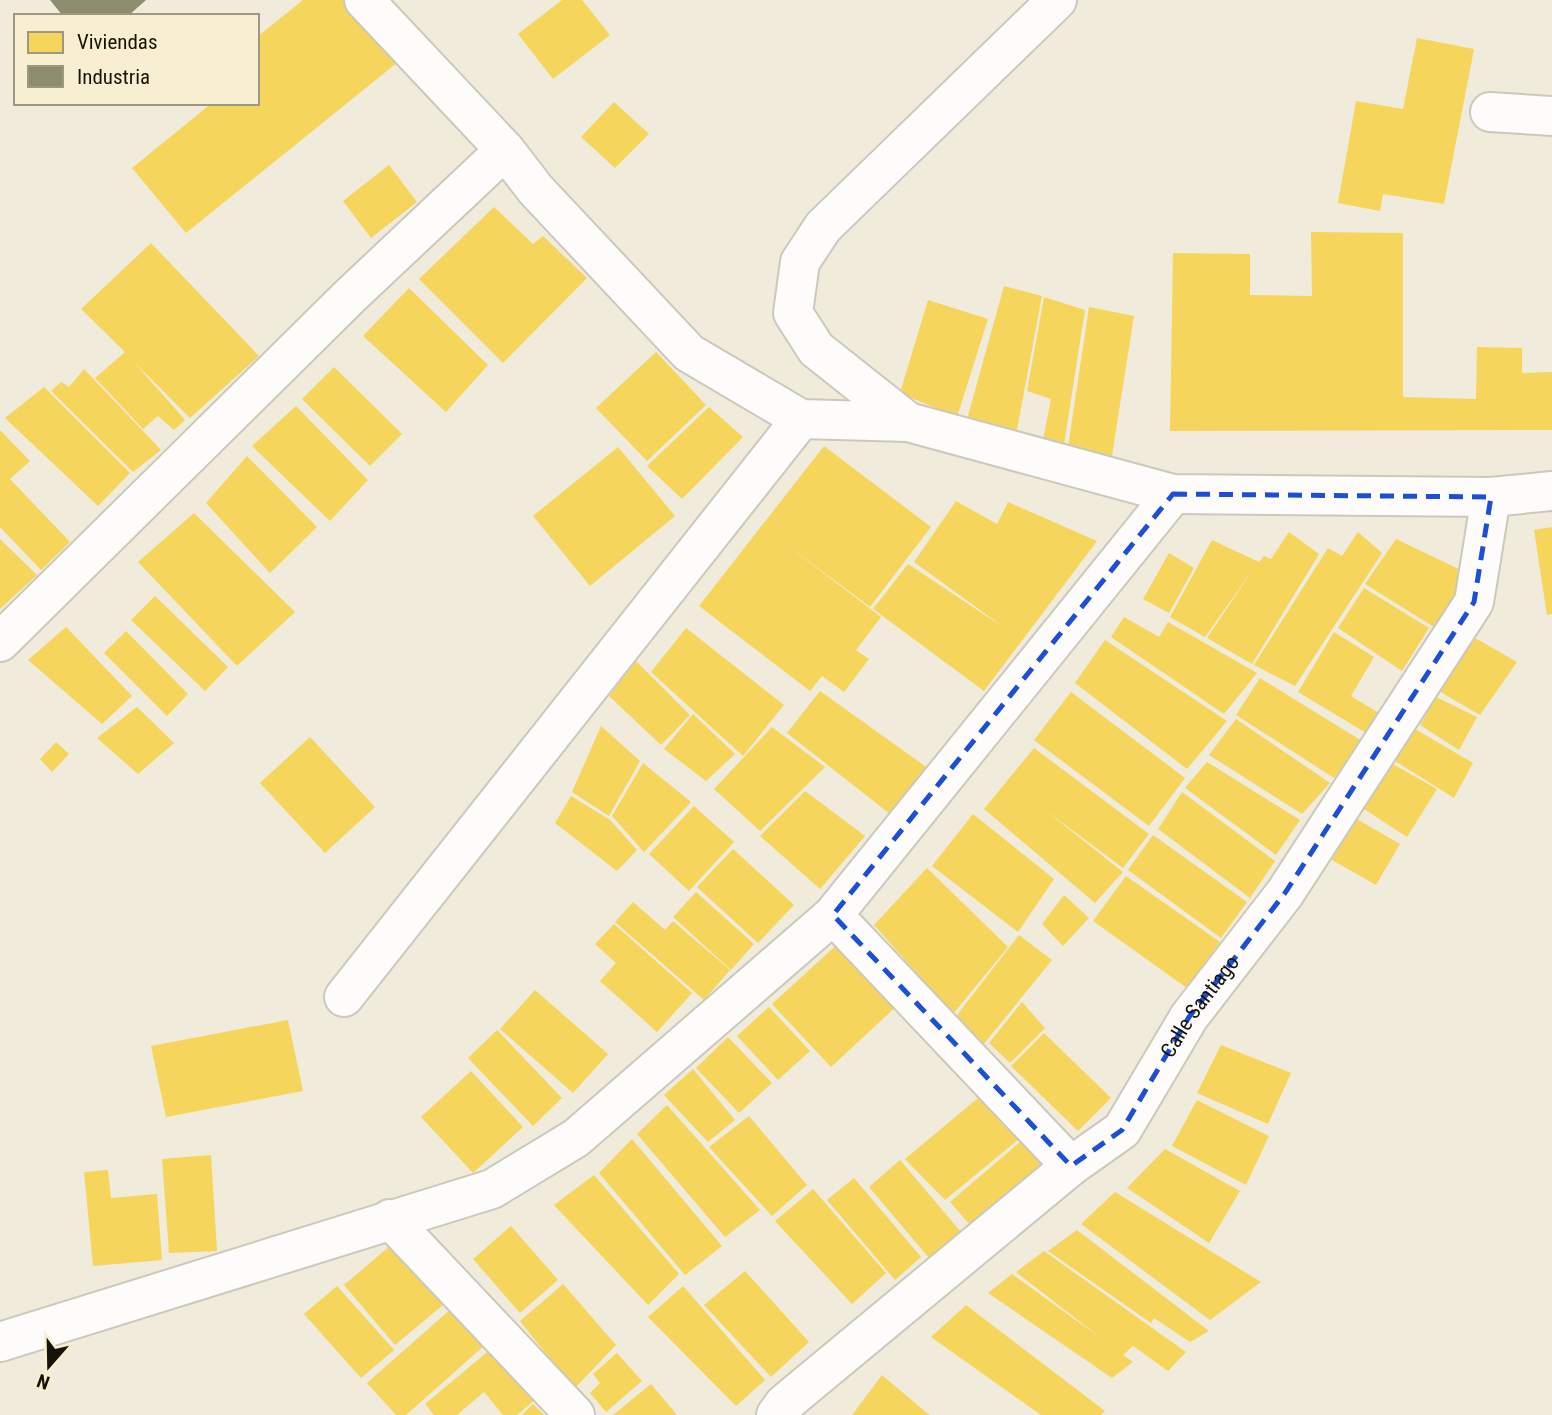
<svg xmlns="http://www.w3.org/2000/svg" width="1552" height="1415" font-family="'Roboto Condensed',sans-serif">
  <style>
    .homes { fill: #f6d55c }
    .industry { fill: #8c8c6e }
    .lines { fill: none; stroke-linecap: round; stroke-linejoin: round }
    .minor-casing { stroke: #cbc8bc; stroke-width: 42 }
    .minor { stroke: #fdfcfa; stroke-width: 38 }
    .marked { fill: none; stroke: #1d4ed8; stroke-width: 5; stroke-dasharray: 14 9; stroke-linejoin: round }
    .labels { text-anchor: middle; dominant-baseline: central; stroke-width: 7; stroke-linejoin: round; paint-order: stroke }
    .street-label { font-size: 21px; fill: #161309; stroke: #f8efd3 }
  </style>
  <rect width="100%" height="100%" fill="#f0ebdb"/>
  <g class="homes">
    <path d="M303 0H347L398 62 186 233 132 168 212 103H257V37Z"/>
    <path d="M562 0H582L610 35 553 79 518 34Z"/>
    <path d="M1417 38 1474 49 1444 204 1383 194 1380 211 1338 203 1356 101 1403 109Z"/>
    <path d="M614 102 649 134 615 168 581 137Z"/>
    <path d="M389 165 417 202 371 238 343 201Z"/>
    <path d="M494 207 533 244 543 236 587 278 503 363 419 279Z"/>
    <path d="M1311 232 1403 233V397L1476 399 1477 347 1522 348V373L1552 372V430L1170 431 1173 253 1250 254V295L1312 296Z"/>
    <path d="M151 243 259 356 190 418 133 361 185 420 174 430 158 416 143 429 95 378 125 352 81 309Z"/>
    <path d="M1004 286 1042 296 1016 435 966 423Z"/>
    <path d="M409 288 488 365 446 412 363 336Z"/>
    <path d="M1044 297 1085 310 1063 451 1042 445 1051 399 1027 391Z"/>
    <path d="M928 300 988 319 957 417 900 393Z"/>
    <path d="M1089 307 1134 316 1110 468 1067 454Z"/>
    <path d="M656 352 706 405 647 461 596 408Z"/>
    <path d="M334 367 402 434 370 466 302 399Z"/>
    <path d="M84 369 161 450 133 472 51 391 61 382 69 387Z"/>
    <path d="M44 387 130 473 98 506 5 418Z"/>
    <path d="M296 406 368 480 330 521 252 446Z"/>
    <path d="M709 407 743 437 682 499 647 466Z"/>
    <path d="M0 430 30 461 10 479 70 542 41 570 0 527Z"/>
    <path d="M824 446 931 527 870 607 779 539 881 617 856 650 869 659 844 692 822 676 810 691 699 606Z"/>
    <path d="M618 447 675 516 590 586 533 516Z"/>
    <path d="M247 456 317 527 270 573 206 503Z"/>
    <path d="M956 501 997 524 1008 502 1097 541 984 691 873 609 908 564 1006 629 914 562Z"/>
    <path d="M194 513 295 612 237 666 138 562Z"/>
    <path d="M1552 527V614L1547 615 1534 530Z"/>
    <path d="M1289 532 1319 554 1252 664 1207 638 1254 568 1205 637 1170 617 1212 540 1259 562 1264 556 1271 559Z"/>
    <path d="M1358 532 1382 553 1295 686 1254 665 1328 548 1342 556Z"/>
    <path d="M0 539 37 575 0 609Z"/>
    <path d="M1396 539 1469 574 1434 627 1365 584Z"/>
    <path d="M1169 553 1194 568 1169 613 1143 599Z"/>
    <path d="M1364 588 1429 628 1402 671 1338 628Z"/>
    <path d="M155 596 228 667 205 691 131 620Z"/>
    <path d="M1124 617 1159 637 1168 622 1257 673 1224 714 1111 637Z"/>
    <path d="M66 627 132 696 102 724 28 660Z"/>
    <path d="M686 628 784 705 743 756 651 672Z"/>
    <path d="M126 631 188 694 167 716 104 653Z"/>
    <path d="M1334 632 1374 657 1351 696 1382 715 1366 733 1298 692Z"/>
    <path d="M1470 635 1517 662 1480 715 1437 690Z"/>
    <path d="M1105 640 1227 721 1187 769 1075 683Z"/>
    <path d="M636 661 690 715 661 745 609 696Z"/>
    <path d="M1260 678 1362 741 1334 778 1236 715Z"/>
    <path d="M820 691 929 769 890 814 787 733Z"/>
    <path d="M1071 692 1185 778 1149 826 1034 740Z"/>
    <path d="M1436 697 1477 717 1459 750 1420 725Z"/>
    <path d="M137 707 174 743 138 774 97 738Z"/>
    <path d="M693 714 735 754 706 781 664 749Z"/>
    <path d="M1236 719 1330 783 1302 814 1209 755Z"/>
    <path d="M601 726 640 761 609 816 572 792Z"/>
    <path d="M772 727 825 767 760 831 714 789Z"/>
    <path d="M1415 729 1473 763 1454 798 1395 761Z"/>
    <path d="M310 737 375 807 325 853 260 783Z"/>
    <path d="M56 742 69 754 52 772 40 759Z"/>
    <path d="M1034 748 1149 834 1123 868 1045 810 1123 872 1095 903 984 809Z"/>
    <path d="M1207 762 1300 820 1276 855 1185 788Z"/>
    <path d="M643 763 691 802 644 852 612 816Z"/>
    <path d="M1391 763 1437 789 1407 837 1361 807Z"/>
    <path d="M805 791 865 836 820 889 760 836Z"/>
    <path d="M1182 792 1275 861 1250 898 1158 829Z"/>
    <path d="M571 796 610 820 637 850 617 871 555 823Z"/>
    <path d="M694 806 734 842 689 891 649 854Z"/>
    <path d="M973 814 1054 879 1018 932 932 866Z"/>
    <path d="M1355 818 1400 844 1376 885 1332 860Z"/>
    <path d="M1153 835 1247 902 1221 938 1128 870Z"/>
    <path d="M733 849 794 905 758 943 697 887Z"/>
    <path d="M927 868 1008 947 953 1014 874 925Z"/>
    <path d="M1126 876 1220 942 1187 988 1093 921Z"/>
    <path d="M696 892 754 944 731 970 673 917Z"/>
    <path d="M1064 895 1089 918 1063 946 1042 924Z"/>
    <path d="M633 902 665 930 673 921 730 970 704 1000 615 922Z"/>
    <path d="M614 924 692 993 657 1032 600 981 616 963 595 944Z"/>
    <path d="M1019 935 1052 960 983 1045 957 1015Z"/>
    <path d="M841 941 901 1002 831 1067 772 1004Z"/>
    <path d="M535 990 608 1054 573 1093 500 1029Z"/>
    <path d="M1022 1002 1045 1028 1010 1063 989 1043Z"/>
    <path d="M769 1007 810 1051 778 1080 737 1036Z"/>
    <path d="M288 1020 303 1091 166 1117 151 1046Z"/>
    <path d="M497 1030 562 1098 533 1126 468 1058Z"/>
    <path d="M1044 1033 1111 1098 1078 1131 1011 1066Z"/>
    <path d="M728 1037 772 1083 739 1113 696 1068Z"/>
    <path d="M1221 1045 1291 1073 1268 1124 1197 1093Z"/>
    <path d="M693 1069 735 1120 708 1142 664 1095Z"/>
    <path d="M471 1071 523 1127 473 1173 421 1117Z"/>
    <path d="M984 1093 1025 1134 945 1200 905 1159Z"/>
    <path d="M1197 1100 1269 1136 1246 1185 1172 1146Z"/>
    <path d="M667 1105 760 1210 725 1237 637 1134Z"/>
    <path d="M749 1116 807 1185 772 1216 709 1147Z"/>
    <path d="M1026 1137 1053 1169 978 1234 950 1202Z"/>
    <path d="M632 1139 722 1246 685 1275 599 1173Z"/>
    <path d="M1165 1149 1240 1191 1209 1243 1127 1188Z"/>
    <path d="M211 1155 217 1251 169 1253 162 1159Z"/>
    <path d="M900 1160 961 1232 930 1259 869 1187Z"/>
    <path d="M108 1170 111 1198 157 1194 162 1260 93 1266 84 1172Z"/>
    <path d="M594 1175 679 1274 648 1305 554 1205Z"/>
    <path d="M854 1178 921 1257 895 1280 827 1200Z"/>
    <path d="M813 1189 886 1273 852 1304 775 1221Z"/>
    <path d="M1115 1192 1261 1282 1210 1320 1081 1224Z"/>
    <path d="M511 1226 558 1280 520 1313 473 1259Z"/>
    <path d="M1077 1230 1209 1331 1190 1342 1154 1318 1151 1323 1048 1251Z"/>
    <path d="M391 1245 443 1305 395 1345 344 1285Z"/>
    <path d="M1044 1251 1186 1352 1168 1371 1133 1346 1123 1355 1133 1362 1112 1378 988 1293 1012 1274 1102 1339 1016 1272Z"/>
    <path d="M745 1271 809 1342 771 1377 704 1305Z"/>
    <path d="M563 1284 616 1345 574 1389 520 1321Z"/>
    <path d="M337 1286 394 1350 361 1378 304 1314Z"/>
    <path d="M683 1286 765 1380 736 1406 648 1317Z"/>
    <path d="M966 1305 1105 1411 1101 1415H1041L931 1337Z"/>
    <path d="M452 1308 485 1345 406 1415H396L367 1383Z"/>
    <path d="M492 1348 536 1399 517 1415H503L484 1392 457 1415H434L425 1404Z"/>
    <path d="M617 1353 642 1381 606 1412 590 1393 600 1383 593 1374Z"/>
    <path d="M882 1375 927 1413 930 1415H852Z"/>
    <path d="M651 1384 677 1415H613Z"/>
    <path d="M533 1404 544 1415H522Z"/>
  </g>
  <path class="industry" d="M50 0H146L128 16H63Z"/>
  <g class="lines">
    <g class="minor-casing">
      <g id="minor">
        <path d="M364 0 505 150 536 190 689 353 801 419 908 422 1173 494 1491 497 1552 491"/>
        <path d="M1490 112 1552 116"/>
        <path d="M908 422 816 349 793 313 800 262 823 227 1057 0"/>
        <path d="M0 642 349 297 505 150"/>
        <path d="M833 915 1071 1166"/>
        <path d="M344 997 801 419"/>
        <path d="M390 1219 575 1415"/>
        <path d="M0 1342 492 1189 576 1138 833 915 1173 494"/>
        <path id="s1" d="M776 1415 784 1404 1071 1166 1122 1130 1189 1017 1285 893 1474 602 1491 497"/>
      </g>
    </g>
    <use href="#minor" class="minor"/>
  </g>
  <path class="marked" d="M1173 494 1491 497 1474 602 1285 893 1189 1017 1122 1130 1071 1166 833 915Z"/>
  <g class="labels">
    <g class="street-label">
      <text stroke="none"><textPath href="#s1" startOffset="595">Calle Santiago</textPath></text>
    </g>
  </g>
  <rect x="14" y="14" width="245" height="91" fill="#f8efd3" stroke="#9e9782" stroke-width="2"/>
  <rect x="28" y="32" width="35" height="21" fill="#f6d55c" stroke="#9e9782" stroke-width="2"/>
  <text x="77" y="49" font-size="21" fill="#161309">Viviendas</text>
  <rect x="28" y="66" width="35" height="21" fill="#8c8c6e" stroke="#9e9782" stroke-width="2"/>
  <text x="77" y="84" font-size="21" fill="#161309">Industria</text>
  <g transform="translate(49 1366) rotate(200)" stroke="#f8efd3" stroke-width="5" paint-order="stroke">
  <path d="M0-5L12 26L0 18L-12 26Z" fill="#161309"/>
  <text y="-10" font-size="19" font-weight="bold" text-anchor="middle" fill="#161309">N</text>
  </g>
</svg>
